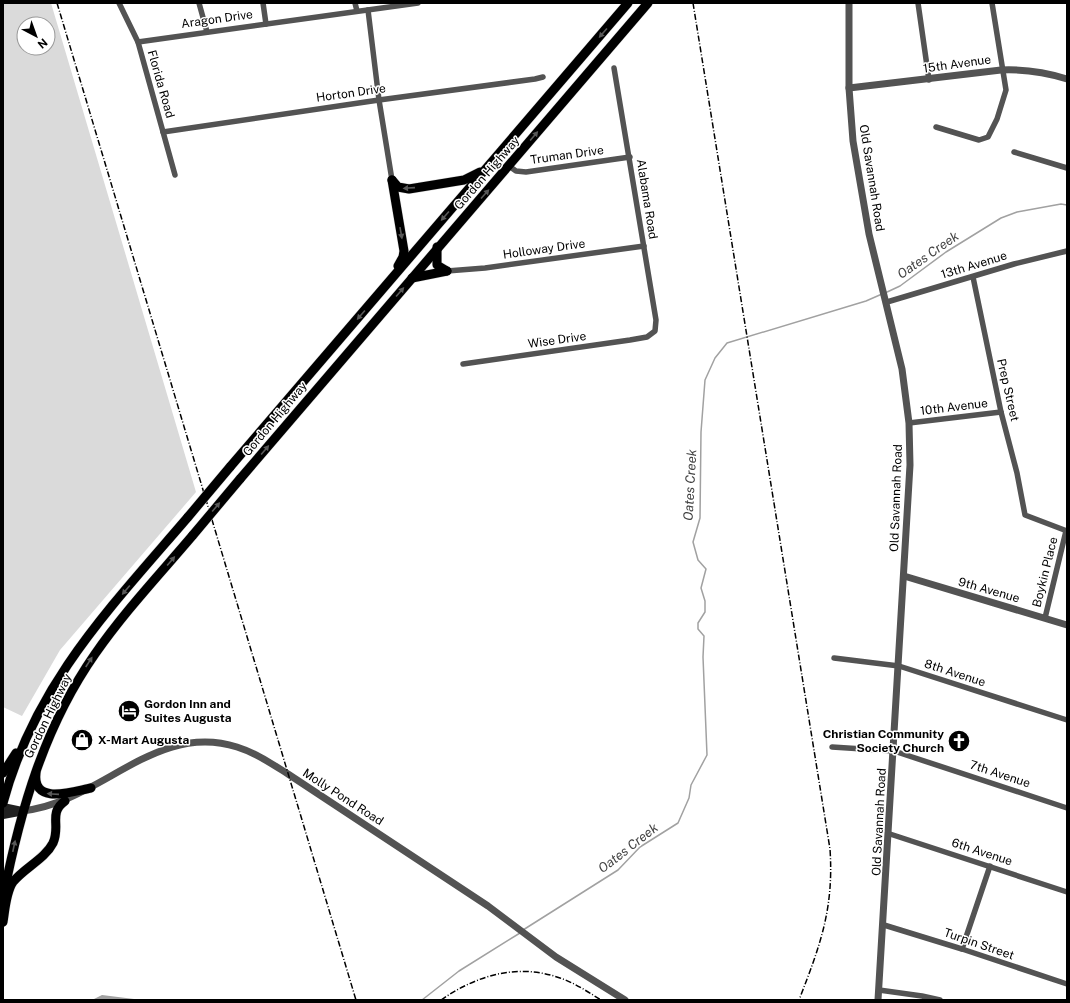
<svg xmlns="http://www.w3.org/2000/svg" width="1070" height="1003" font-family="'Public Sans',sans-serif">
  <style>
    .green { fill: #dadada; fill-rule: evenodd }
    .water { fill: #a1a1a1 }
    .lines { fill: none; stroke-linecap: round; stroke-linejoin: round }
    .stream { stroke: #a1a1a1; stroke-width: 1.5 }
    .trunk-casing { stroke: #dbdbdb; stroke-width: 10 }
    .minor { stroke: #535353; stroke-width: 5.5 }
    .tertiary { stroke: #535353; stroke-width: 7 }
    .secondary { stroke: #202020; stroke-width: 8 }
    .trunk { stroke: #000; stroke-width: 9 }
    .rail { stroke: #000; stroke-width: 1.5; stroke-dasharray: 6 2 1 2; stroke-linecap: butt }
    .trunk-bridge-casing { stroke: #dbdbdb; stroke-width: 10; stroke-linecap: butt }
    .trunk-bridge { stroke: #000; stroke-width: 9 }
    .oneway { fill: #595959 }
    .labels { text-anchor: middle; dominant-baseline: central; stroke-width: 3; stroke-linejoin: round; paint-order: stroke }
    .street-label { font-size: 12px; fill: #000; stroke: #fff }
    .poi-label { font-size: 12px; font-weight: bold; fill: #000; stroke: #fff; text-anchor: start }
    .water-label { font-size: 13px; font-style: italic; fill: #424242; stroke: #fff }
  </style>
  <rect width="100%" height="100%" fill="#fff"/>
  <path class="green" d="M3 3H51L196 492 60 650 22 716 3 707ZM24 24H48V48H24Z"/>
  <path class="water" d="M102 995 142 1000H92Z"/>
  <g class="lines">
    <g class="stream">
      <path d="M885 293 900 286 946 252 1001 218 1017 212 1061 204 1067 205"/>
      <path d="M523 930 618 870 640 847 678 823 689 798 691 785 707 755 703 657 704 636 698 629V623L705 612V601L701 588 706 569 698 560 693 542 700 518 701 432 705 380 715 358 727 343 866 301 882 294"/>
      <path d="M422 1000 459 971 520 933"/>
    </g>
    <g class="trunk-casing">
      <g id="trunk">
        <path d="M392 180 398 187 409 189 464 180 480 172"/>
        <path d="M392 180 404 251 403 257 398 266"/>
        <path d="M437 247V265L447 271"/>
        <path d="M412 278 447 271"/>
        <path d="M230 467 628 3"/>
        <path d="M240 479 648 3"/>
        <path d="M3 773 16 753"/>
        <path d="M36 773C32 806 74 791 91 788"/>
        <path d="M3 803C35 684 110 608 188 517"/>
        <path d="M3 898C20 811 44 727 95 654 124 612 160 574 193 535"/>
        <path d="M3 922C5 910 6 892 13 882 24 868 45 859 53 843 61 826 48 813 65 801"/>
      </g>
    </g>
    <g class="minor">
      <path d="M119 3 138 42 175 175"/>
      <path d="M199 3 207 32"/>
      <path d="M263 3 266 24"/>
      <path d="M355 3 357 11"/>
      <path d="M918 3 929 80"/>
      <path d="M368 10 379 100 392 180"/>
      <path d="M138 42 418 3"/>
      <path d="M936 127 979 140 988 137 997 119 1006 90 992 3"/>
      <path d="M163 132 379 100 535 79 543 77"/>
      <path d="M1014 152 1067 168"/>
      <path d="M509 166 516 171 526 172 630 157"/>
      <path d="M447 271 485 268 644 246"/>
      <path d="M973 277 1001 412 1017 473 1025 515 1067 531"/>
      <path d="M887 302 1014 264 1067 251"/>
      <path d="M463 364 630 340 647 337 655 331 656 320 614 68"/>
      <path d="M909 423 1001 412"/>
      <path d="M1045 618 1066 531"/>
      <path d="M834 658 899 666 1067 720"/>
      <path d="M832 747 894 751 1067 808"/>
      <path d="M890 834 1067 892"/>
      <path d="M884 925 962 949 1067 984"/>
      <path d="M962 949 990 866"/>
      <path d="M879 990 922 996 940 1000"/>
    </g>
    <g class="tertiary">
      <path d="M849 3V88L853 141 869 234 902 369 909 423 910 465 878 1000"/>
      <path d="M849 88 1001 70C1025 69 1045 72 1067 79"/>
      <path d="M904 576 1067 625"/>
      <path d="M22 811C101 803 155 721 237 747 256 753 272 764 288 774L488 906 556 957 625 1000"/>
    </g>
    <g class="secondary">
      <path d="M3 807 22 811"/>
      <path d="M3 815 19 812"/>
    </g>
    <use href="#trunk" class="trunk"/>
    <g class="rail">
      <path d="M57 3 356 1000"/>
      <path d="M693 3 830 849C834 909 820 946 799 1000"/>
      <path d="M441 1000C477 975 518 963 560 978 575 983 588 992 601 1000"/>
    </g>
    <g class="trunk-bridge-casing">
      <g id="trunk-bridge">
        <path d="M188 517 230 467"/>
        <path d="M193 535 240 479"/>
      </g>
    </g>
    <use href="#trunk-bridge" class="trunk-bridge"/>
  </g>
  <defs><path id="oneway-solid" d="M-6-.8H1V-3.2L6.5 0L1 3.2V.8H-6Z"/></defs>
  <g class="oneway">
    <use href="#oneway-solid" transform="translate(603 33) rotate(131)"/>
    <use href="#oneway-solid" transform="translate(534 136) rotate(-50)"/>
    <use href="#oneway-solid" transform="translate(409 188) rotate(176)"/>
    <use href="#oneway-solid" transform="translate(485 194) rotate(-48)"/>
    <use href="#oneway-solid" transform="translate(445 216) rotate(131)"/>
    <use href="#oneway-solid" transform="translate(401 233) rotate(80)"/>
    <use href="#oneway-solid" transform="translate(400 292) rotate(-49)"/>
    <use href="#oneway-solid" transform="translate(361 315) rotate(131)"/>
    <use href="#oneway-solid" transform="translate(265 450) rotate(-50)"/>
    <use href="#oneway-solid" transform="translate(216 507) rotate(-50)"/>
    <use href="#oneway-solid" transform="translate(171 561) rotate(-50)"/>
    <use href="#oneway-solid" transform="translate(126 590) rotate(130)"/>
    <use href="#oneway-solid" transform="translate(89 662) rotate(-57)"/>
    <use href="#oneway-solid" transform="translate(53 794) rotate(-176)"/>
    <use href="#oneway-solid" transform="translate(14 846) rotate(-78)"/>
  </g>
  <defs>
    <g id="hotel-disc" transform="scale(1.15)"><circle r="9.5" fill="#000" stroke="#fff"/><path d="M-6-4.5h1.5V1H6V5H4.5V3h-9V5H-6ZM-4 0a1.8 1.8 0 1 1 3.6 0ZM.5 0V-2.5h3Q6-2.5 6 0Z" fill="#fff"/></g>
    <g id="shop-disc" transform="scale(1.15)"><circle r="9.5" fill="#000" stroke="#fff"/><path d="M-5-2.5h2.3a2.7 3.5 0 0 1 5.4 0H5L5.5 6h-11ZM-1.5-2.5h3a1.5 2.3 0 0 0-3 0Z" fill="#fff"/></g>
    <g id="church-disc" transform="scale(1.15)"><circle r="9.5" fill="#000" stroke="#fff"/><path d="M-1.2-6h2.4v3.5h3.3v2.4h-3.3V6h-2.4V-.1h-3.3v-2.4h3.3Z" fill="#fff"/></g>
  </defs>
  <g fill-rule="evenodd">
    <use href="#hotel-disc" x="129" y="711"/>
    <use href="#shop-disc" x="82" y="740"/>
    <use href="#church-disc" x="959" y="741"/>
  </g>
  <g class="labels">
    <g class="street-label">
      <text transform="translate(217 19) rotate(-8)">Aragon Drive</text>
      <text transform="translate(957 64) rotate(-8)">15th Avenue</text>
      <text transform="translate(161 84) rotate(74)">Florida Road</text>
      <text transform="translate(351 93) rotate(-8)">Horton Drive</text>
      <text transform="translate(567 155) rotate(-8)">Truman Drive</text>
      <text transform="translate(487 173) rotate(-49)">Gordon Highway</text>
      <text transform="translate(872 178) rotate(81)">Old Savannah Road</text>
      <text transform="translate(647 199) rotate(81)">Alabama Road</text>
      <text transform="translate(544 249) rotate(-8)">Holloway Drive</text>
      <text transform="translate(974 265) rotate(-17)">13th Avenue</text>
      <text transform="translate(557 340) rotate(-8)">Wise Drive</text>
      <text transform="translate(1008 390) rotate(77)">Prep Street</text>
      <text transform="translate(954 407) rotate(-7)">10th Avenue</text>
      <text transform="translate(275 419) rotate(-50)">Gordon Highway</text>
      <text transform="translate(896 498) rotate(-88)">Old Savannah Road</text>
      <text transform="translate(1045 572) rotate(-76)">Boykin Place</text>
      <text transform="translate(989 590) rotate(16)">9th Avenue</text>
      <text transform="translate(955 673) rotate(18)">8th Avenue</text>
      <text transform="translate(48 716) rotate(-64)">Gordon Highway</text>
      <text transform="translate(1000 774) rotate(18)">7th Avenue</text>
      <text transform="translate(343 797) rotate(33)">Molly Pond Road</text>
      <text transform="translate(879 822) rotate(-87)">Old Savannah Road</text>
      <text transform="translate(982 852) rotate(18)">6th Avenue</text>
      <text transform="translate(979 944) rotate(19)">Turpin Street</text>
    </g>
    <g class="poi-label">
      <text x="144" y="704">Gordon Inn and<tspan x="144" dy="14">Suites Augusta</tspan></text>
      <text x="944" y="734" text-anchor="end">Christian Community<tspan x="944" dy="14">Society Church</tspan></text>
      <text x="98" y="740">X-Mart Augusta</text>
    </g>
    <g class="water-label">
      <text transform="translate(928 255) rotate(-35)">Oates Creek</text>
      <text transform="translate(690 485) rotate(-87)">Oates Creek</text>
      <text transform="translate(628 848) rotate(-38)">Oates Creek</text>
    </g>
  </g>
  <rect width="1070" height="1003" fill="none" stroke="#000000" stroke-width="8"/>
  <g transform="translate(36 36) rotate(139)"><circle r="19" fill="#ffffff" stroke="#999999"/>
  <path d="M0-3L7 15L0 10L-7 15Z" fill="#000000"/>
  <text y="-6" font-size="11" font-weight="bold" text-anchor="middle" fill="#000000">N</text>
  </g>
</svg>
